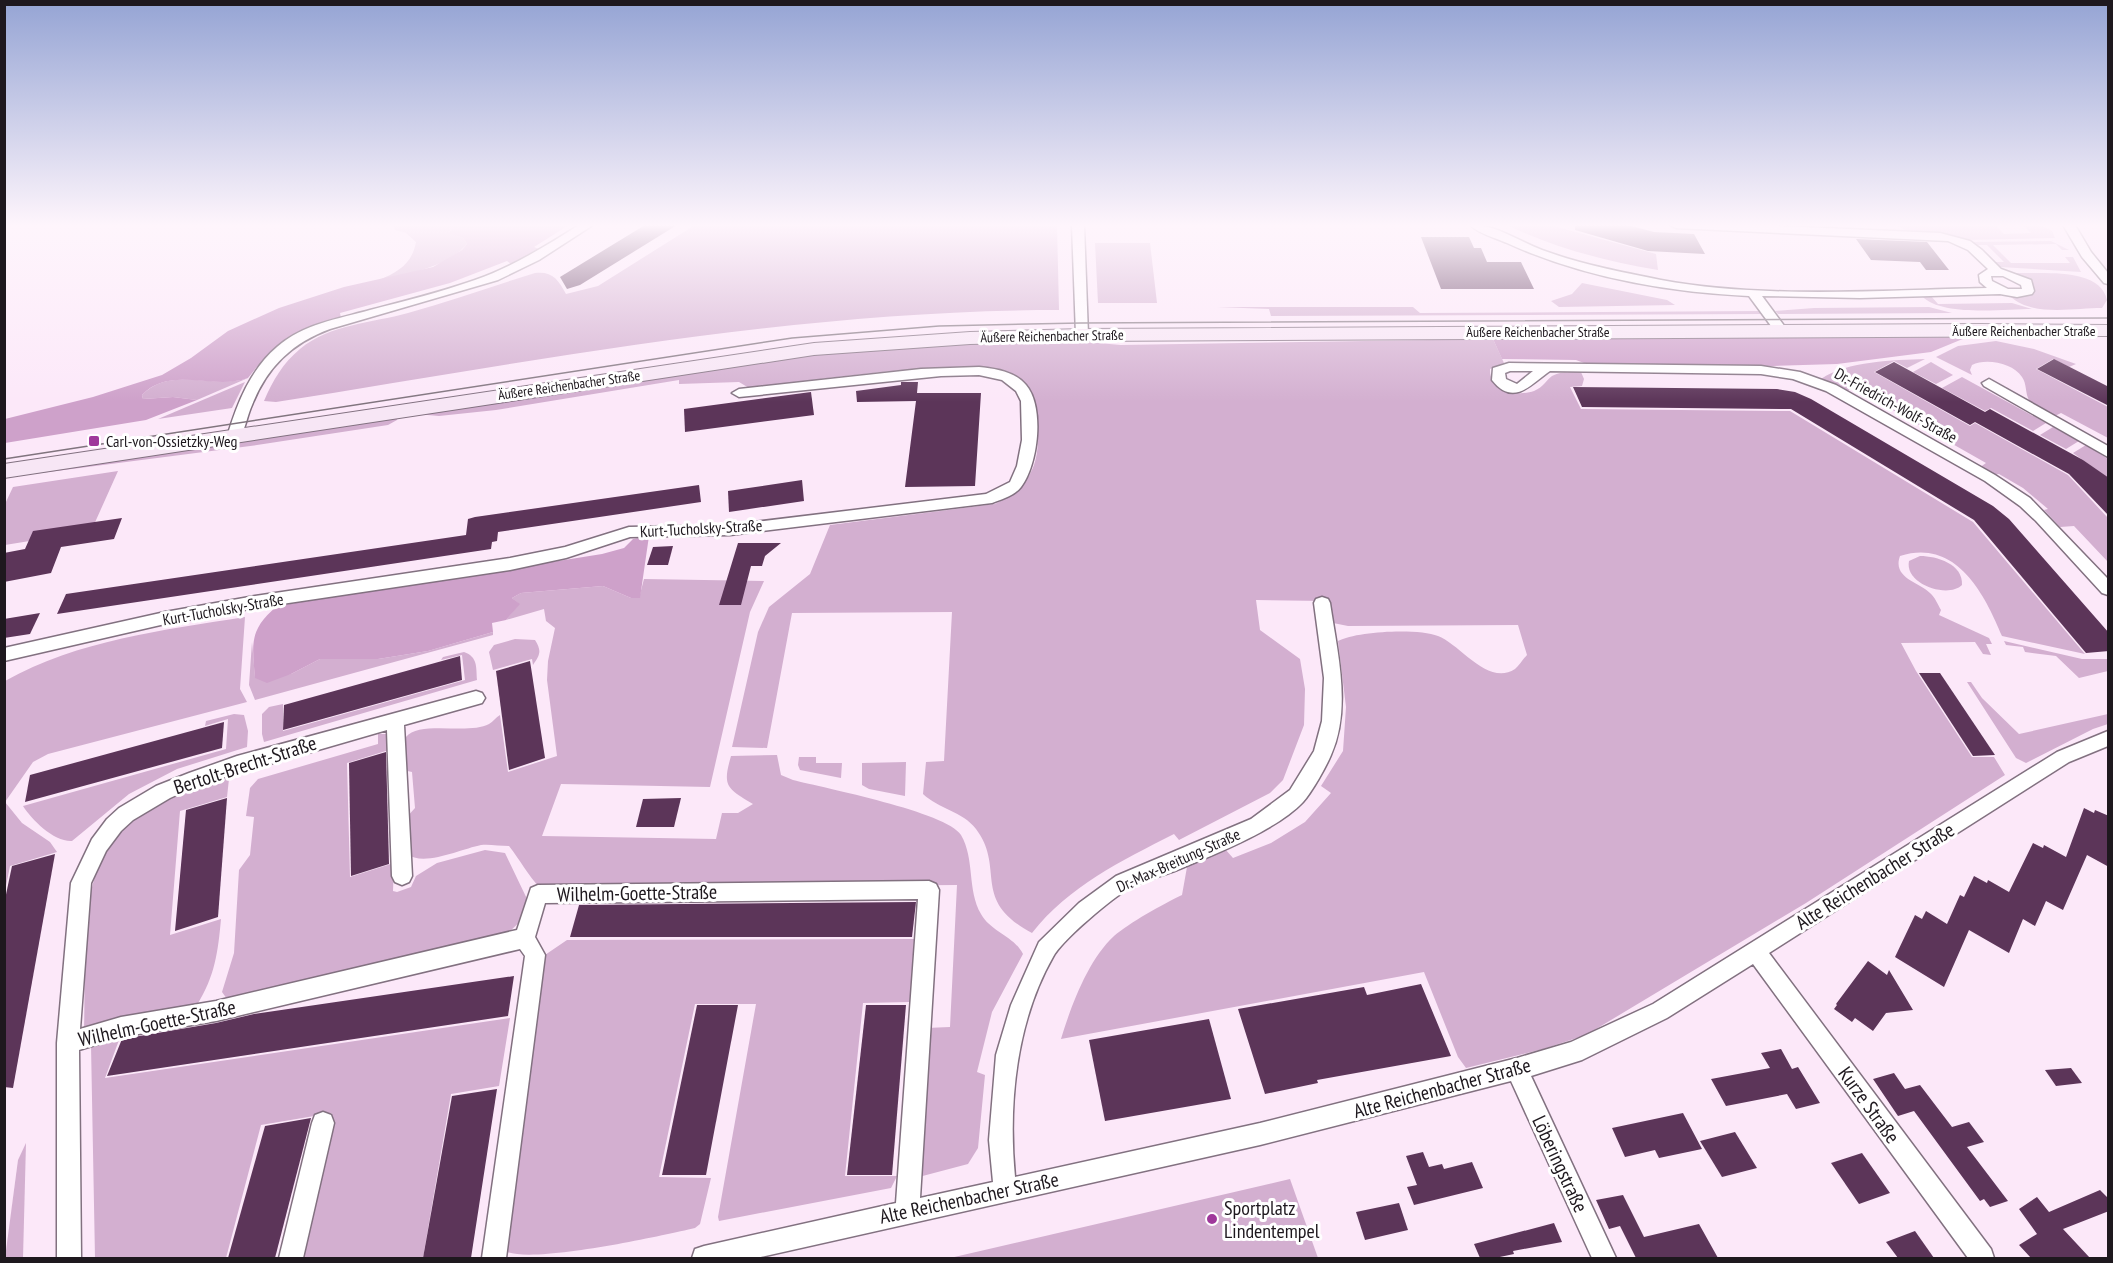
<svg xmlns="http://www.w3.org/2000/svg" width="2113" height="1263" font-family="'PT Sans Narrow',sans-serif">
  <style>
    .green { fill: #d3afd0 }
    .forest { fill: #cea1ca }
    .building { fill: #5c3559 }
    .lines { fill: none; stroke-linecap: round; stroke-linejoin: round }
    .street-casing { stroke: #827180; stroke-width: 3 }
    .secondary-casing { stroke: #827180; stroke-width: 2 }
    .street { fill: #fff; fill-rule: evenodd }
    .secondary { fill: #f7e6f5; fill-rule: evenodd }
    .tram { stroke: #80747e; stroke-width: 1.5 }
    .poi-dot { fill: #9f389b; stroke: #fff; stroke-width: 2 }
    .labels { text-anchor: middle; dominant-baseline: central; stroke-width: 6; stroke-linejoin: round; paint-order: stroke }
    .far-street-label { font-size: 14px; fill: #1e181e; stroke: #fff }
    .street-label { font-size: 16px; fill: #1e181e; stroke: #fff }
    .poi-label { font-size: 16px; fill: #1e181e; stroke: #fff; text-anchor: start }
    .near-street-label { font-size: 20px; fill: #1e181e; stroke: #fff }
    .near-poi-label { font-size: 20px; fill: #1e181e; stroke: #fff; text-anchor: start }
  </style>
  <rect width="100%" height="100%" fill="#fce8f9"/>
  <g class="green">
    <path d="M393 225H454L449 232 463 238 467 244C447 268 408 273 379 280 398 272 412 264 416 242L406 233 395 230Z"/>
    <path d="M695 225H1057L1059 310C795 310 535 361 276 402L264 401C273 380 283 363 300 349 330 324 372 323 408 313 451 301 493 286 535 273 552 271 558 279 566 294L598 286Z"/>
    <path d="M1507 225H1550L1656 254 1658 270C1605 261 1555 248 1507 225Z"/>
    <path d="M1896 225H1995L2004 234 2031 233 2023 225H2041L2052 231 2055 238 1965 240 1947 234 1905 230Z"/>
    <path d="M2051 241 2069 250H2062L2056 244 1993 245 2011 263H2070L2065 257H2073L2081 272 2000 267 1992 262H2004L1987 245H1973L1968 242Z"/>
    <path d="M1095 243H1150L1157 303H1098Z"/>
    <path d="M2016 273C2042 274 2100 267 2107 300L2102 308C2074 308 2031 317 2010 296L2031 294 2035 289 2029 282Z"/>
    <path d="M1582 283 1667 300 1675 305 1559 307 1551 301 1572 294Z"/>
    <path d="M1922 296H1931L1938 304 2012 303 2032 309C2004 309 1941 317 1922 296Z"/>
    <path d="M1217 307H1413L1420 313 1760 311 1762 314 1271 316 1269 309Z"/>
    <path d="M1929 307 1952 313 1778 314 1775 311 1814 308Z"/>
    <path d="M1493 339 1504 363 1490 369C1489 391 1517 397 1534 391 1544 387 1546 380 1552 376 1560 371 1572 372 1581 372L1584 379 1582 386 1570 387 1581 409 1790 411 1973 522 2085 654 2002 636C1984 592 1955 538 1900 556 1892 578 1919 582 1930 593 1935 597 1938 605 1941 610L1939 615 1989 638 1992 644H1986L1991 655 1983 654 1975 642 1901 643 1916 671 1972 757H1994L2005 775 1806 903 1586 1035 1543 1049 1466 1068 1458 1057 1424 972 1061 1039C1071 1006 1088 960 1114 936 1129 923 1163 904 1182 895L1187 867 1225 849 1233 858 1271 843 1305 822 1331 793 1321 786 1343 751 1346 707 1338 641C1357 631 1418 628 1438 636 1460 644 1488 687 1515 669 1519 666 1523 659 1527 655L1518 625 1348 626 1333 623 1326 601 1256 600 1260 630 1300 659 1305 689 1304 725 1283 780 1270 793 1179 840 1174 834C1121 861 1069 886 1032 933 970 900 1006 869 976 829 962 811 939 809 923 794L926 762 944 761 952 612 792 613 767 748 732 747 758 632 769 607 810 574 830 525 995 504C1025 488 1038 472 1038 437 1038 432 1038 427 1038 423 1036 415 1018 378 1012 375 977 354 797 383 749 388L739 382 679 384V380L496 410 439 416 416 414 847 350 922 344 1086 342 1121 345Z"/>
    <path d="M1996 341 2034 349 2076 364 2069 367 2053 359 2036 369 2108 407V438L2061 413 2055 416 2029 400C2025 393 2027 384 2022 377 2013 363 1986 358 1972 365L1970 370 1972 375 1936 357 1958 346Z"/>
    <path d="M1925 359 1907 368 1894 361 1874 372 1970 426 1975 423 2068 475 2108 518V562L2074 526 2060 527 2044 510 2048 509 2023 488 1999 474 1992 475 1979 468 1986 463 1854 388 1847 391 1821 379C1847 361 1894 360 1925 359Z"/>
    <path d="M1931 362 1953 375 1936 384 1913 372Z"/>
    <path d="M1962 377 2046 423 2033 431 1991 408 1985 411 1942 388Z"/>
    <path d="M248 378 197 400 173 397 143 399 142 395C171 365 213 390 248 378Z"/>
    <path d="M245 382 232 408 158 419Z"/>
    <path d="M398 417 397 420 388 425 257 445 33 474Z"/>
    <path d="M2053 427 2079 441 2066 449 2040 435Z"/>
    <path d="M2086 445 2108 459V478L2073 453Z"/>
    <path d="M118 471 88 538H48L5 545V504L13 487Z"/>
    <path d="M1920 556C1937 556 1963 564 1962 585 1948 599 1904 584 1909 561Z"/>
    <path d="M644 579 764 581 750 612 710 787 561 784 542 836 716 839 722 813H738L753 804C727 788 722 787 731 756L777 755 781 775 793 780C824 788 947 812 961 835 975 859 967 890 981 914 991 932 1014 936 1023 954L992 1012 977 1072 985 1075 978 1148 968 1164 915 1178 926 1028 950 1027 957 885 540 888C528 875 520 860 509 846 500 846 489 844 481 845 461 849 424 867 407 854L405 819 415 808 412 772 403 770C403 761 401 745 406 737 419 720 469 735 489 724 493 722 496 717 500 715L508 772 557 756 547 680 548 661 555 628 546 621 544 609 506 620 519 604 512 598 521 593 603 586 631 598H639Z"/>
    <path d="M245 617 240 689 247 702 48 754 33 762 5 802 22 823 50 842 57 852 10 866 5 891V681C78 640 164 630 245 617Z"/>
    <path d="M493 632V635L255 700 249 685 252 642 255 677 291 674 320 659H378L428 651Z"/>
    <path d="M515 639 535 640C542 651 540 655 533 665L532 659 493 670 489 652 494 645Z"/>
    <path d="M2004 641 2082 659H2108V671L2079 678 2056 656 2025 652 2023 647 2006 645Z"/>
    <path d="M464 652C478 657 476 667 477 680L264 742 262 734V714L269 707 283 704V731L465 680 462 655 441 660 443 657Z"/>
    <path d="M1967 682H1971L1982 698 2019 734 2108 714V724L2093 729 2026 763 2016 758Z"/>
    <path d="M234 714 244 715 248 731 247 747 177 769 129 794 72 841C54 842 32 820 23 806L226 749 228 719 205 726 206 721Z"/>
    <path d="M378 734H386L392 739 389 750 347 763 350 877 394 863 393 891 397 892 411 887 416 876 437 863 485 850 505 853 528 901 526 916 507 934 227 999 222 992 234 953 239 870 250 855 254 817 246 816 250 788 258 779 378 744Z"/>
    <path d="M799 757H816V763H842L841 778 800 770 798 765Z"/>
    <path d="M906 762 905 796 869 789 862 785V763Z"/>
    <path d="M224 777 229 779 227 797 180 811 170 935 221 919C218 952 215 976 197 1005L84 1028C87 937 70 849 163 797 181 787 205 783 224 777Z"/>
    <path d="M914 939 910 1002 863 1003 845 1176H897L891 1188 719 1221 718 1217 756 1004H695L659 1177 711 1178 700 1224 695 1228C656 1237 537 1263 507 1252L542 957 567 940Z"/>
    <path d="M510 1018 499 1086 451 1094 423 1258H296L332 1113 261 1125 226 1258H95L91 1045 122 1032 105 1078Z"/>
    <path d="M26 1143 23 1258H5L18 1160Z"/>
    <path d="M1290 1179 1318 1258H950Z"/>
  </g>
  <g class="forest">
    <path d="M454 225H569L534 247 539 249 511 264 507 261 450 283 340 313 341 318C300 330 274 343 248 378 212 391 171 365 142 395L143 399 173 397 197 400 146 420 5 443V419L93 397 162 375 191 358 228 331 279 308 344 287 433 267 462 250 467 244 463 238 449 233Z"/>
    <path d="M1970 336 1931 352 1837 364 1773 366 1584 363 1576 360 1502 359 1493 339Z"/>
    <path d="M649 536 640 598H631L603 586 521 593 512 598 520 604 506 620 492 623 493 632 428 651 378 659H320L291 674 267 683 255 678C252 643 249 630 277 606L602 554 624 548 633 539Z"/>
  </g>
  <g class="building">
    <path d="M645 225H677L580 285 567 289 560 277Z"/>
    <path d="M1575 225H1628L1654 232 1694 234 1705 254 1648 251 1575 230Z"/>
    <path d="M1421 237H1469L1474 248H1481L1487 262H1521L1534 289H1441Z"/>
    <path d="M1856 239 1927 242 1949 270H1926L1920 262 1871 260Z"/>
    <path d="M2054 359 2109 387V406L2037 369Z"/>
    <path d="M1894 362 1985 412 1990 409 2083 460 2109 478V516L2069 474 1975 422 1970 425 1875 372Z"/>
    <path d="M901 382H918L917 393H981L975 486 905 487 916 401 857 402 856 391 901 385Z"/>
    <path d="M1573 387 1777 389 1795 392 1811 399 1993 506 2009 519 2109 633V651L2086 653 1974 520 1791 409 1582 407Z"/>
    <path d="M811 392 814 415 685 432 684 409Z"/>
    <path d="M802 480 804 501 729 512 728 491Z"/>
    <path d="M699 485 701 502 498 532 497 541 492 542 491 549 57 614 66 594 466 535 468 519 475 517Z"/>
    <path d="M122 518 114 539 61 547 51 573 4 582V553L25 549 33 531Z"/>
    <path d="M738 543H781L765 556 762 566H751L741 605H719Z"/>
    <path d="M673 546 668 565H647L653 547Z"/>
    <path d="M40 613 30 634 4 638V619Z"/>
    <path d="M460 656 462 680 283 730 284 705Z"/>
    <path d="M530 661 545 758 509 770 496 671Z"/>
    <path d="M1919 673H1940L1995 755 1973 756Z"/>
    <path d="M224 722 222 748 25 802 30 775Z"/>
    <path d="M386 752 389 864 351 876 349 763Z"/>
    <path d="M227 798 218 917 175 931 186 810Z"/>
    <path d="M681 798 674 827H636L643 799Z"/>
    <path d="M2084 808 2094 813 2095 810 2109 816V867L2087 855 2063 910 2046 901 2035 926 2023 919 2009 953 1969 930 1944 987 1895 957 1915 915 1922 919 1926 911 1947 924 1960 895 1964 897 1974 876 1987 883 1988 880 2009 892 2033 843 2043 848 2044 845 2066 857Z"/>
    <path d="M55 854 13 1088 4 1087V904L12 866Z"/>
    <path d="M916 902 912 937H570L579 905Z"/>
    <path d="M1868 961 1887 975 1889 970 1913 1010 1886 1013 1873 1031 1855 1018 1852 1022 1834 1009 1837 1005 1836 1004Z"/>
    <path d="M514 976 508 1016 107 1076 122 1039 216 1023 254 1014Z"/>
    <path d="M1421 984 1451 1056 1317 1080 1318 1083 1265 1094 1238 1009 1364 987 1367 995Z"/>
    <path d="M697 1005H738L706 1175H662Z"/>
    <path d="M866 1005H906L892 1175H847Z"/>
    <path d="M1209 1019 1231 1099 1105 1121 1089 1040Z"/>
    <path d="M1781 1049 1792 1069 1798 1067 1820 1103 1796 1109 1787 1094 1726 1106 1711 1079 1770 1068 1761 1053Z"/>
    <path d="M2071 1068 2082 1083 2056 1086 2045 1070Z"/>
    <path d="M1894 1073 1905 1089 1920 1085 1952 1127 1969 1122 1984 1142 1967 1147 2008 1201 1990 1207 1984 1199 1980 1201 1914 1111 1898 1116 1873 1079Z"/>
    <path d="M497 1089 471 1258H423L452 1096Z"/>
    <path d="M1683 1113 1702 1149 1659 1158 1655 1150 1625 1157 1612 1128Z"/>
    <path d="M311 1118 275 1258H228L265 1126Z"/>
    <path d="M1735 1132 1757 1168 1722 1177 1700 1141Z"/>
    <path d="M1423 1152 1429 1167 1442 1164 1444 1169 1472 1162 1483 1188 1414 1205 1407 1187 1417 1185 1406 1156Z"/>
    <path d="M1862 1153 1890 1193 1859 1204 1831 1163Z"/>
    <path d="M2100 1190 2109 1199V1211L2063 1229 2090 1258H2031L2019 1245 2037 1234 2019 1209 2037 1197 2049 1212Z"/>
    <path d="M1623 1195 1644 1237 1699 1224 1718 1258H1636L1620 1226 1609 1229 1596 1200Z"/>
    <path d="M1399 1203 1408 1230 1365 1240 1356 1212Z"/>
    <path d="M1554 1223 1562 1242 1513 1251 1514 1254 1495 1258H1480L1474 1244Z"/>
    <path d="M1915 1231 1934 1258H1898L1886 1242Z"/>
  </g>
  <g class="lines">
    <g class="street-casing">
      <g id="street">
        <path d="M579 225H593L539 260 498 280 330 329C292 343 267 367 252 405 247 416 245 430 239 440L234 442 227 437C237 404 250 370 277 347 303 324 338 319 370 310 405 301 441 292 475 280 512 267 546 246 579 225Z"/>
        <path d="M1072 225H1084L1088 335 1082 339 1076 335Z"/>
        <path d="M1470 225C1496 224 1518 241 1542 250 1580 264 1621 272 1661 280 1762 299 1883 290 1987 288L1980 282 1979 275 1988 269 1968 250 1948 241 1676 228 1670 225H1755L1940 233 1970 241 1982 250 2001 269 2031 280 2034 291 2032 294 2017 297 2000 294 1860 298 1762 296 1788 331 1782 335 1777 334 1749 296C1666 292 1582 277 1507 243 1496 238 1479 234 1470 225ZM1991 276H2003L2021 285 2022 289H2008L1992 281Z"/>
        <path d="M2063 225H2075L2091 252 2108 273V284L2104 283 2082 257Z"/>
        <path d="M1509 363 1761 366 1800 372 1836 385 1995 475 2030 498 2108 579V595L2102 593 2036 521 2020 506 1985 481 1826 391 1793 379 1761 374 1550 371C1532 383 1514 408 1492 380L1493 368ZM1510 371H1533L1517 384 1506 379 1505 373Z"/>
        <path d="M979 367C996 369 1014 371 1026 385 1045 407 1038 465 1021 487 1014 496 1002 499 992 503L730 535 630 537 566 558 510 570 255 608 165 624 4 661V648L165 612 255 596 510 558 565 547 629 527 730 525 986 494 1010 482 1017 466 1022 440 1021 401 1016 391 1002 380 979 375 941 376 739 397 732 393 739 389 921 369Z"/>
        <path d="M1989 379 2108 446V457L1984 386 1982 383Z"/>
        <path d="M1322 597 1328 599 1330 603C1337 651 1352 708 1331 755 1326 767 1312 792 1303 802 1277 830 1213 855 1177 870 1162 876 1144 880 1130 888 1112 898 1062 940 1053 957 1016 1022 1008 1104 1015 1177L1260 1123 1517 1058 1571 1042 1653 1004 2057 752 2108 731V746L2069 762 1769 953 1991 1249 1994 1258H1968L1753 964 1667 1018 1582 1060 1531 1076 1616 1258H1592L1511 1081 1260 1145 756 1258H692L695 1249 704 1246 896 1203 918 899 545 903 535 937 545 955 506 1258H482L525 956 520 949 216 1021 121 1037 79 1050 81 1258H57V1043L71 883 92 839 107 819 119 808 156 786 189 773 237 756 476 691 482 693 485 698 482 703 404 725 412 876 409 882 402 885 395 882 392 876 387 730 201 784 170 798 133 820 121 831 106 851 91 883 80 1029 121 1017 216 1001 517 930 531 888 538 885 929 881 936 884 939 890 920 1198 993 1182 989 1140 996 1055 1011 1005 1039 942 1079 903 1116 876 1251 819 1290 790 1314 751 1322 721 1324 678 1314 603 1316 599Z"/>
        <path d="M323 1112 331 1115 334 1123 303 1258H279L312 1123 315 1115Z"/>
      </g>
    </g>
    <g class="secondary-casing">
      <path id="secondary" d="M1979 324 2108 325V336L1082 341 970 344 814 355 4 478V464L814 343 970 332 1082 329Z"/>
    </g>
    <use href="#street" class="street"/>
    <use href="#secondary" class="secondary"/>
    <path class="tram" d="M4 459 792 338 939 326 1081 323 2108 318"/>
  </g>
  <linearGradient id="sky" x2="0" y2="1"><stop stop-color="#95a4d4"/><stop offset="0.56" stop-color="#fef5fc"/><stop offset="1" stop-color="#fef5fc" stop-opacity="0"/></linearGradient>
  <rect width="2113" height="402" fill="url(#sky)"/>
  <g class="poi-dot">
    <rect x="88" y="435" width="12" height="12" rx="3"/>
    <circle cx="1212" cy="1219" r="6"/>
  </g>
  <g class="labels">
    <g class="far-street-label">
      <text x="2024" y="331">Äußere Reichenbacher Straße</text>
      <text x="1538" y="332">Äußere Reichenbacher Straße</text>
      <text transform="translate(1052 336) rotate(-1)">Äußere Reichenbacher Straße</text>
      <text transform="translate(569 385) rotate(-8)">Äußere Reichenbacher Straße</text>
    </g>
    <g class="street-label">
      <text transform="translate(1896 405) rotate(29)">Dr.-Friedrich-Wolf-Straße</text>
      <text transform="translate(701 528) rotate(-3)">Kurt-Tucholsky-Straße</text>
      <text transform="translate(223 609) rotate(-10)">Kurt-Tucholsky-Straße</text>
      <text transform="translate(1178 860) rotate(-24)">Dr.-Max-Breitung-Straße</text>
    </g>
    <g class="poi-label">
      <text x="106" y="441">Carl-von-Ossietzky-Weg</text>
    </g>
    <g class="near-street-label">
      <text transform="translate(245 765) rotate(-18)">Bertolt-Brecht-Straße</text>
      <text transform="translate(1875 876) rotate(-32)">Alte Reichenbacher Straße</text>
      <text transform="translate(637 893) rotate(-1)">Wilhelm-Goette-Straße</text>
      <text transform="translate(157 1023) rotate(-12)">Wilhelm-Goette-Straße</text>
      <text transform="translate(1442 1088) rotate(-15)">Alte Reichenbacher Straße</text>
      <text transform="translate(1869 1105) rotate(54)">Kurze Straße</text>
      <text transform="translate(1560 1164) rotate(65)">Löberingstraße</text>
      <text transform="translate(969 1198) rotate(-12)">Alte Reichenbacher Straße</text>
    </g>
    <g class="near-poi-label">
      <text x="1224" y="1208">Sportplatz<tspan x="1224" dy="23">Lindentempel</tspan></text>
    </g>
  </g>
  <rect width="2113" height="1263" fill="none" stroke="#1e181e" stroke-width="12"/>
</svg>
